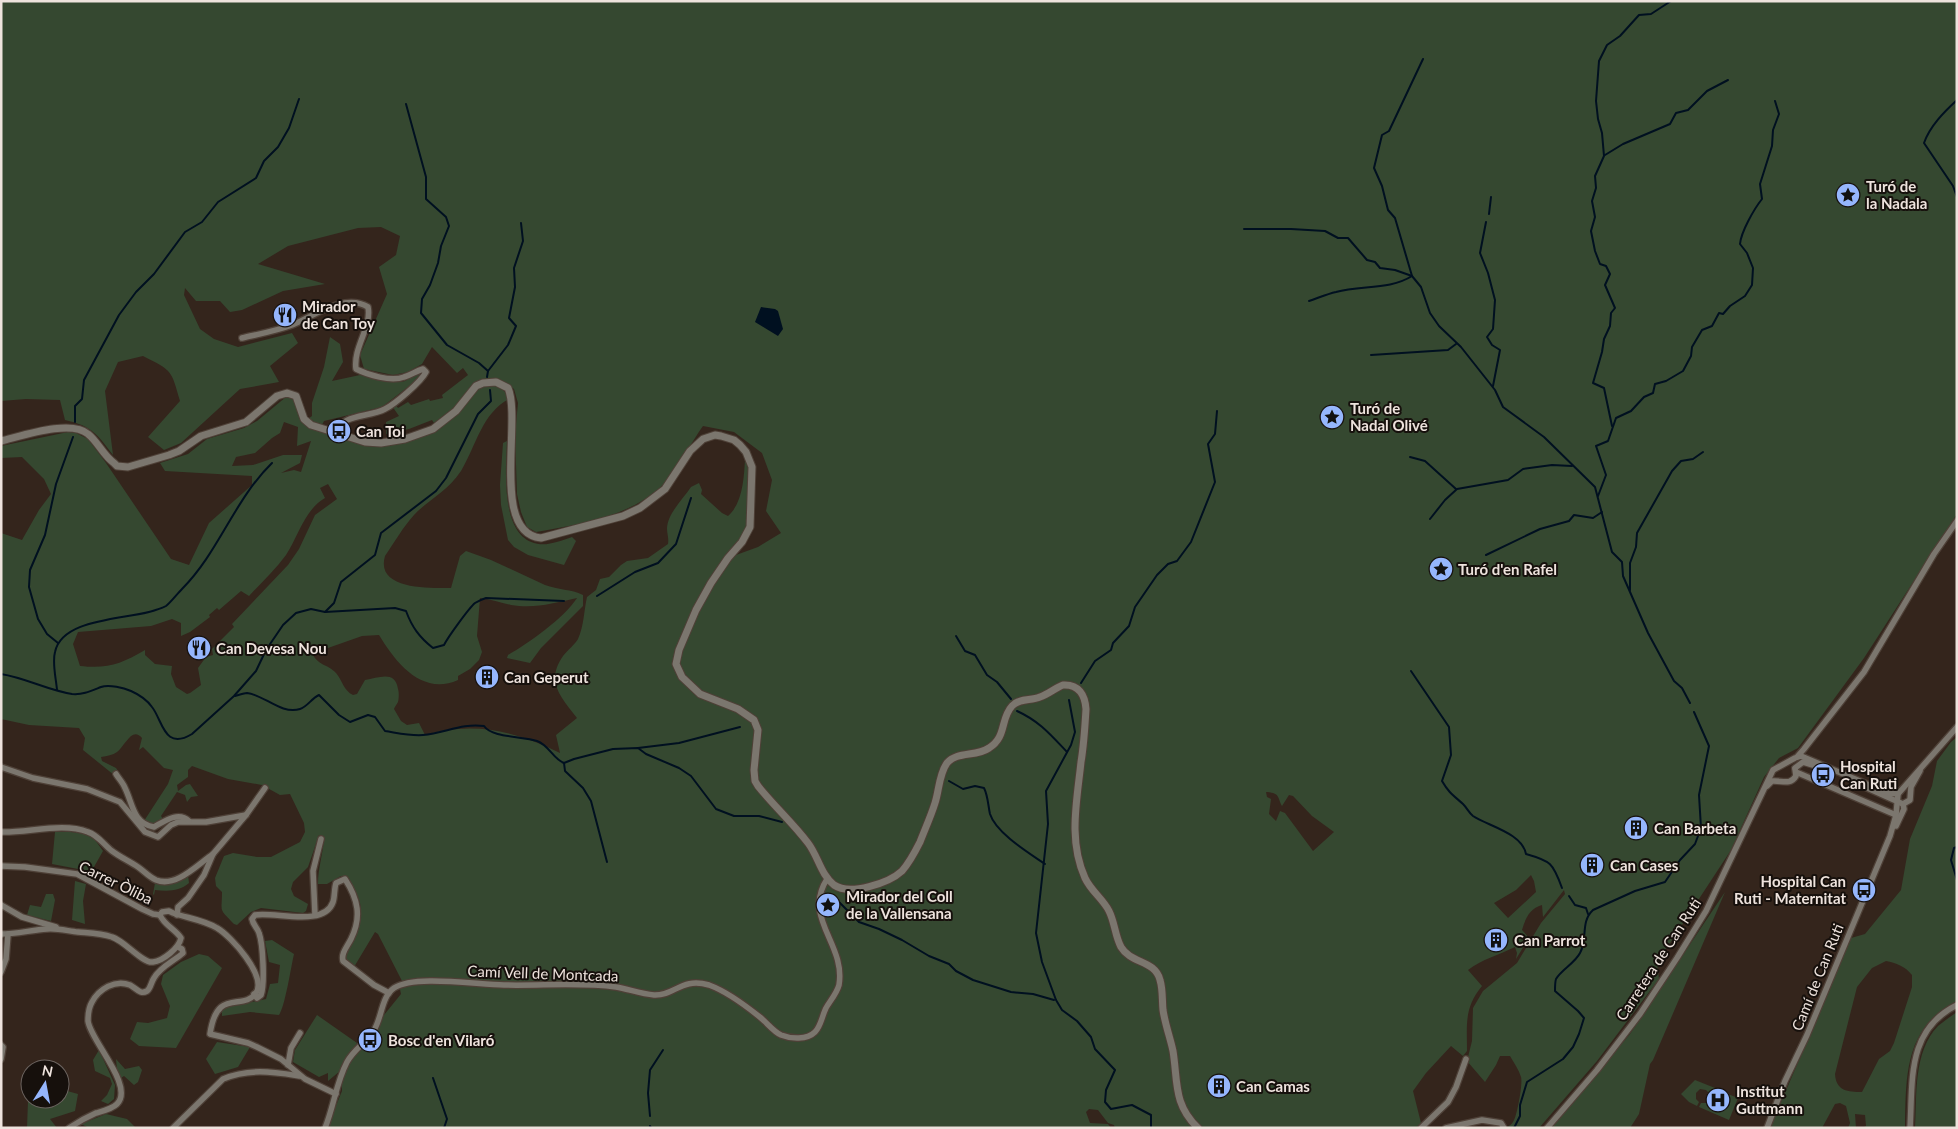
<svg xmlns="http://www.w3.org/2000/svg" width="1958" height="1129" font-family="Lato,sans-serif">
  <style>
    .green { fill: #354830; fill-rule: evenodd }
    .water { fill: #001020 }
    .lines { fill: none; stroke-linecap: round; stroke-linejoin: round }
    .stream { stroke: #001020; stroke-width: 2 }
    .minor-casing { stroke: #4e4037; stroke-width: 8 }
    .tertiary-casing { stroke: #4e4037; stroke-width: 9 }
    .minor { stroke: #7b766e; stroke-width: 5.5 }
    .tertiary { stroke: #7b766e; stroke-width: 7 }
    .labels { text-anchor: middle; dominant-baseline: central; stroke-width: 4; stroke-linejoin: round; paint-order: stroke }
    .poi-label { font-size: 15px; font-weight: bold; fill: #eee3dd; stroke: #16100c; text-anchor: start }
    .street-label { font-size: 15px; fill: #eee3dd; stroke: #16100c }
  </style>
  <rect width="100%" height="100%" fill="#34251c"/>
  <g class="green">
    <path d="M1 1H1957V514L1864 658 1798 748 1779 758 1764 777 1731 850 1657 963 1659 979 1597 1061 1539 1128 1507 1127C1509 1126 1512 1124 1513 1122 1517 1117 1523 1083 1521 1077 1519 1070 1514 1063 1510 1056H1500L1496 1065 1485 1082 1467 1061 1472 1041 1473 1008 1483 991 1517 963 1541 923 1565 894 1564 890 1543 917 1542 905C1530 908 1525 919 1522 930L1529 938 1516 959 1517 953 1515 947C1499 955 1482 959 1468 970L1482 986C1464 1008 1467 1024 1467 1051L1463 1056 1451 1046 1426 1073 1413 1091 1421 1123 1419 1128H1115L1114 1125 1108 1123 1098 1110 1089 1109 1086 1112 1090 1123 1108 1124 1111 1128H327L342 1091V1079L353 1056 370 1039 378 1030 384 1015 401 994 400 989 402 981 378 934 375 932 354 967 347 961 345 956C353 942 363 920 360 903 358 895 352 886 349 878L341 876 327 884H318C318 868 323 854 324 838L319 835 308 867 293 882 291 889 294 896 308 904 306 911 303 913 261 908 251 912 237 925 234 924C218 907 222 914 222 892L216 886 215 878 224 856 233 853 257 857H271L300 842 305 832 304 823 290 794 280 795 262 785 228 779 192 766 188 770V777L177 785 178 791 186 785 190 784 198 796 191 797 187 802 185 795 177 792 161 816 163 819 152 825 144 821 168 784 173 770 164 768 143 747 139 750 142 738C132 726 125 746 117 752 113 755 107 756 101 757L102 761 116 768 118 771 114 775 83 750 85 738 79 728 29 725 1 719V533L22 540 39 510 51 494 44 479 22 457 1 458V446L68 432 76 433 88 439 106 463 171 559 189 565 209 523 252 485V476L165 471 160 463 188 454 207 439 244 428 257 421 286 397 293 398 303 423 312 416V403L324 367 330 337 340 344 343 362 332 381 360 375 401 382 405 381 420 372 423 373 422 376 382 407 324 421 320 429C335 434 349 440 364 444 396 451 429 437 453 417 456 414 461 411 464 407 469 401 472 392 478 389 491 382 504 386 509 399 482 413 476 446 461 471 447 492 429 499 414 515 403 527 394 543 385 556 375 590 430 588 451 588L460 556 466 551 491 560 545 585C558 590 571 589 583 595V606L541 648 530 663 507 658 508 655C529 643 564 618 577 598 554 603 535 609 511 605 501 603 491 599 480 598L477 636 482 652 479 660 470 669 458 676V680C422 696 396 663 379 635L362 636 328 648H311L310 650C319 668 327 663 336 673 342 680 344 691 353 695L357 694 365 680C379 678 395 670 398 689 399 692 399 698 398 702 397 704 395 706 394 709L401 721 407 725 419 723 425 735C474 721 515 731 560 753L556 735 577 718C561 697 545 682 563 656 568 650 575 644 578 639 584 626 584 610 587 597L596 590 600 579 609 577 621 565 627 561 648 558 668 544C669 538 667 534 667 528 668 513 683 499 691 487L699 483 702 490 701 494 722 513 728 516C743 503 744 477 745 459L749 470 746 526 745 534 736 555 758 547 781 533 766 511 772 480 762 453 734 432 703 426C692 441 676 472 664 484 630 517 581 524 536 532L527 527 521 512 517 494 515 435 518 403 514 389 501 381 483 380 472 385 456 406 434 423 432 420 409 429 386 434V422L399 416 392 406 395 404 398 408 408 402 411 405 429 399 430 401 443 398 442 395 468 375 463 368 457 373 432 347 422 364 408 372 393 375 364 369 360 355 387 294 379 267 396 255 400 236 381 227 358 228 288 246 258 264 325 284 283 291 242 310 230 312 220 301H196L185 288 184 295 200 329 214 339 238 347 292 333 298 343 270 366 279 382 240 389 181 443 164 450 148 437 180 401C171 370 173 371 143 356L118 362 105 391 113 455C97 434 92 426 65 420L60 400 26 399 1 401ZM284 422 298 427 297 446 311 441 301 472 294 470 281 473 300 463 302 455H283L253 465 232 466 236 457 255 453 272 438 280 433ZM328 484 337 499 315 515 299 549 288 565 232 624 234 627 212 649 213 655 206 657 198 668 201 685 190 693 187 694 176 687 171 674 172 666 155 664 145 655V650C121 664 108 669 80 666L73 644 78 632 151 626 172 619 181 623V636L190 632 210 617 209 615 217 608 219 610 241 591 249 596C261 583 275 570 286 555 298 537 305 509 325 498L320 488ZM1266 792C1280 793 1277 796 1282 806L1289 795 1293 796 1312 816 1334 832 1313 851 1285 813 1280 811 1276 821 1269 814 1271 799 1267 797ZM1531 875 1534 881 1536 892 1508 918 1494 903 1516 890Z"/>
    <path d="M507 441C506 469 500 533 534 543 546 547 560 541 572 537L576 541 564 565 528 555 514 547 508 540 501 505 500 485 503 443Z"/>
    <path d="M1957 737V1001C1904 1028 1906 1076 1905 1128H1862L1866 1126 1865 1115 1855 1114 1856 1128H1848L1850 1123 1846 1106 1840 1103 1835 1104 1822 1128H1770L1851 938 1865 934 1901 890 1910 839 1932 786 1937 761 1951 742ZM1886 961C1896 963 1905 966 1912 975V987L1894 1043 1890 1051 1879 1059 1862 1092C1848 1092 1836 1091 1835 1074L1857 987 1872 968Z"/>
    <path d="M55 832H71L85 834 93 837 103 851 90 874 78 869 52 864Z"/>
    <path d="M188 875 189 883C179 892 167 891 155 890L154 895 153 894 155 883H163Z"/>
    <path d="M75 881 86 884 83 901 85 924 72 920Z"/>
    <path d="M1725 892 1653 1060 1650 1064 1639 1114 1630 1128H1550L1630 1034Z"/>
    <path d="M46 894H53L55 900 51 921 27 915 30 905 41 907Z"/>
    <path d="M272 940 294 954C291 967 285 1007 279 1015L250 1012 222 1016V1010L228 1007 266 999 270 984 278 983 280 965 269 962 265 941Z"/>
    <path d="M199 954 208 956 222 968 176 1048 139 1046 130 1039 137 1022 148 1023 167 1018 170 1006 161 984 163 975 181 962Z"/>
    <path d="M1957 1012V1128H1915C1917 1095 1913 1052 1938 1026 1944 1021 1951 1016 1957 1012Z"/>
    <path d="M317 1015 357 1043 340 1071 328 1081V1073L319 1077 293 1062 295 1050Z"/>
    <path d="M217 1042 250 1047 238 1067 215 1074 206 1059Z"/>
    <path d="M99 1050 115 1085 114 1099 108 1104 101 1101 107 1095 112 1084 110 1078 95 1071 93 1060Z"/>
    <path d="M116 1059 125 1069 139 1066 142 1070 138 1082 134 1085 124 1076 121 1078 117 1070Z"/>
    <path d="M1695 1080 1715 1088 1721 1093 1728 1094 1738 1098 1729 1120 1699 1107 1701 1103H1706L1709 1100 1710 1094 1706 1090 1700 1089 1696 1093V1099L1699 1102 1697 1106 1689 1102 1681 1094Z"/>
    <path d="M60 1089 78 1094 75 1111 50 1119 57 1128H27L28 1101 30 1097V1099H60Z"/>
    <path d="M106 1114 127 1119 136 1128H89L81 1124Z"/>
  </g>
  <path class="water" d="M761 307 775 309 778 311 783 329 778 336 755 322Z"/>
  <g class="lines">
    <g class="stream">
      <path d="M1423 59 1389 131 1382 135 1374 168 1382 186 1388 210 1395 218 1412 276 1421 287 1430 313 1439 326 1461 347 1495 390 1503 407 1544 437 1595 487 1612 552 1622 562 1623 576 1648 633 1674 681 1682 688 1690 703"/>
      <path d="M1957 100C1944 112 1930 126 1924 143L1953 186 1957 197"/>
      <path d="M406 104 426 177V199L446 217 449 226 441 246 438 263 430 285 422 299 421 313 447 345 479 363 488 371"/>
      <path d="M1605 155 1623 144 1670 124 1676 113 1688 110 1707 91 1728 80"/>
      <path d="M1489 214 1491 197"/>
      <path d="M1486 222 1480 253 1488 273 1495 300 1493 329 1487 337 1492 345 1500 350 1493 386"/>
      <path d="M1244 229H1291L1325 231 1338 238H1348L1367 260 1375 262 1380 268 1395 270 1412 276"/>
      <path d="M1309 301C1318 298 1327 294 1336 292 1361 285 1390 290 1412 276"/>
      <path d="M1371 355 1448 350 1456 344"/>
      <path d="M487 377 488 371 508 345 516 326 509 318 515 287 514 268 523 241 521 223"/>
      <path d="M75 422V406L82 399 84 380 119 315 136 292 154 274 185 232 202 222 218 202 256 178 264 161 278 147 289 128 299 99"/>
      <path d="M1612 426 1604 388 1593 383 1602 352 1604 339 1610 326 1611 313 1615 308 1605 285 1610 274 1606 266 1600 264 1595 251 1591 231 1595 217 1592 201 1596 188 1595 176 1604 156 1602 133 1598 119 1596 101 1599 61 1607 45 1620 36 1639 15 1651 14 1671 1"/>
      <path d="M1410 457 1425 461 1456 489"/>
      <path d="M1598 496 1606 475 1596 446 1608 441 1616 418 1631 411 1644 397 1653 393 1655 384 1666 381 1683 371 1691 356 1692 347 1702 330 1712 326 1719 313 1723 314 1730 306 1745 296 1752 285 1753 268 1747 253 1740 244C1741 232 1754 209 1762 199L1760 184 1772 146 1773 130 1779 114 1775 101"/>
      <path d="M1430 519 1445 500 1457 489 1508 480 1523 469 1552 465 1572 466"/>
      <path d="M1486 555 1540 529 1569 521 1574 515 1593 518 1602 512"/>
      <path d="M1630 590V563L1636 547 1637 533 1672 471 1681 461 1693 459 1703 452"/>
      <path d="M597 596 635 572 658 563 676 544 691 498"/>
      <path d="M325 612 395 608 406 611C412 627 419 637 433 648L444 645C448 637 469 608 475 603 478 601 483 599 486 598L564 601"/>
      <path d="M956 636 965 651 975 655 987 675 997 682 1011 699"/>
      <path d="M58 643 47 634 38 619 29 587 30 570 45 535 56 484 73 437"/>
      <path d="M1411 671 1449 727 1451 755 1442 781C1449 793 1453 795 1463 804 1467 808 1469 813 1473 816 1488 826 1522 833 1526 854 1551 861 1553 863 1562 888"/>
      <path d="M1 674C26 678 47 690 72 694 83 695 91 691 101 687 109 684 124 688 131 691 140 695 147 700 152 707 163 721 164 751 192 734L234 696 256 671 266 650 283 625 296 613 311 609 325 612 334 603 341 582 375 555 381 533 436 491 446 478 478 414 491 401 490 390"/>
      <path d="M1081 683 1095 661 1111 650 1113 643 1129 626 1135 607 1157 575 1168 564 1177 561 1191 542 1215 482 1208 444 1215 434 1217 411"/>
      <path d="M57 690C56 678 52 663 55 652 63 614 139 621 166 606 171 602 177 594 182 589 219 552 234 500 272 463"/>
      <path d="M235 696C239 695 244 693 247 693 263 694 281 715 300 709 307 707 312 698 319 695L339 715 350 722 368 715 375 717 385 731C398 733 410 736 423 735 445 733 462 723 484 726 492 738 523 736 537 741 549 745 553 759 564 763L574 759 613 749 638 748 646 754 679 768 691 776 716 809 734 816H759L782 822"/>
      <path d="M1069 700 1075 732 1071 745 1046 791 1048 824 1036 933 1042 962 1056 1000 1062 1010 1077 1021 1091 1037 1095 1049 1115 1070 1106 1090 1105 1102 1111 1109 1132 1105 1151 1115V1128"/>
      <path d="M1017 711C1039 721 1050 734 1067 752"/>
      <path d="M638 748 679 743 740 727"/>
      <path d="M564 763 565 771 583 788 591 801 607 862"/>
      <path d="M949 781 963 789 975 786 984 788C988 796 988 805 990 814 996 833 1029 853 1045 864"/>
      <path d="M1957 847 1954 848 1951 860 1957 880"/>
      <path d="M831 894 859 922 879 929 902 940 929 956 949 964 956 971 973 980 1011 992 1033 994 1054 1000"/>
      <path d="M1569 896 1575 905 1586 908 1588 914"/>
      <path d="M433 1078 447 1119 444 1128"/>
      <path d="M650 1116 648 1093 650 1070 663 1050"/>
      <path d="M650 1126 651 1128"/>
      <path d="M1514 1128 1520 1116V1105L1527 1082 1563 1059 1573 1047 1579 1034 1584 1018 1578 1011 1555 991C1555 988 1555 982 1556 979 1561 970 1575 963 1580 953 1588 939 1580 922 1593 910L1635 891 1665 882 1680 860 1695 844 1701 828 1699 795 1709 746 1694 712"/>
    </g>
    <g class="minor-casing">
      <g id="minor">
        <path d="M242 338C259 334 276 331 292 325 314 316 344 293 368 307 372 327 353 347 356 369 368 375 391 382 404 377 411 375 416 371 423 369L426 372C421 382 395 404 385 409 368 418 343 413 335 433"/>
        <path d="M1797 757 1804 749 1864 672 1934 554 1957 521"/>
        <path d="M1 767 33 778 87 789 120 802 145 832 158 837 171 825 178 822H206L246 815"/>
        <path d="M1795 768 1803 762 1813 765"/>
        <path d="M1796 772 1896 815"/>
        <path d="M116 774C119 779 123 783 125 788 133 804 133 824 154 827 165 821 178 811 189 821"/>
        <path d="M1767 786 1772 781C1781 780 1790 786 1796 776L1795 769"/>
        <path d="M1865 787 1903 804"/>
        <path d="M1903 804 1910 800 1911 787 1920 771"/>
        <path d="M1896 826 1904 809 1903 804"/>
        <path d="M1 832C28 833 63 822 88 832 98 835 104 845 112 851 120 857 129 861 138 867 144 871 149 877 156 880 176 888 197 865 213 854"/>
        <path d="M1 866 25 867 77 874 142 909 153 914 160 915"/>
        <path d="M1 905 22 917 56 927"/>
        <path d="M177 915 178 907 188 898 204 875 213 854 246 815 265 788"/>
        <path d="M315 915 313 871 321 839"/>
        <path d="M1 934C16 934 32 930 47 929 57 928 68 931 78 932 89 933 100 933 112 937 125 941 143 964 153 962 163 961 179 948 181 938 175 929 164 925 160 915L162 912 169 911 173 913C187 918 204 920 217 928 231 936 267 976 256 993 243 1012 217 986 210 1034L248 1043 257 1047 281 1059 305 1079 336 1094"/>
        <path d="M1 972 6 959 8 934"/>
        <path d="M254 994 257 998 261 995C265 984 263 944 259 933 257 927 253 925 252 919L255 915C274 911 324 928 333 902 335 896 334 889 336 883L345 879C358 899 362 917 351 939 347 947 341 953 343 961L374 985 389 993"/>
        <path d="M1 1045 3 1047 1 1059"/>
        <path d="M288 1065 291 1048 300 1033"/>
        <path d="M69 1128C78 1122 87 1117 96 1113 103 1111 112 1109 117 1104 135 1086 90 1040 88 1021 88 1015 89 1007 92 1002 99 989 115 979 130 985 136 988 140 995 147 991 151 988 151 982 154 978 160 967 174 961 183 953L182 949 178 947"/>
        <path d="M173 1128 223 1079C249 1068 273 1072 300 1076"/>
        <path d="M325 1128C334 1106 336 1083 347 1062 354 1049 367 1042 374 1030 382 1018 381 997 394 988 415 974 478 985 504 985 541 986 579 982 616 987 628 989 641 994 654 995 675 996 681 977 709 985 728 992 745 1005 761 1018 767 1023 774 1032 781 1035 791 1039 807 1040 815 1032 821 1026 822 1016 826 1008 830 1001 837 993 839 985 846 944 802 918 827 879"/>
        <path d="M1421 1128 1448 1102 1456 1087 1466 1059"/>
        <path d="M1446 1128 1482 1120 1501 1123 1504 1128"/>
        <path d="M1547 1128 1597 1070 1640 1014 1677 958 1706 911 1773 770 1795 758 1801 756 1888 793 1898 794"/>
        <path d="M1767 1128 1785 1081 1807 1035 1890 836 1896 815 1898 794 1957 727"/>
        <path d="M1910 1128C1913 1081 1906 1030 1957 1005"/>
      </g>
    </g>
    <g class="tertiary-casing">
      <path id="tertiary" d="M1 441C22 436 71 419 88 434 98 442 103 455 114 463L117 466 128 467 169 455 179 451 201 436 246 422 277 396 287 393 296 396 304 419 311 425 365 442 381 443 405 439 433 429 456 411 476 386 483 383 496 382 508 388C522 420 490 533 541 538L623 516 640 508 665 489 690 451 703 439 715 435 721 436 734 440 740 445 746 452 752 467 750 527 742 542 728 558 711 583 696 610 679 650 676 664 682 677 700 694 738 709 754 720 758 730 754 770 755 781 758 786C774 806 793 823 808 843 818 856 821 875 834 885 850 896 889 883 902 871 909 863 915 852 920 842 925 829 931 816 935 803 939 791 939 774 947 763 957 751 976 757 989 748 1007 737 1000 719 1012 706 1019 698 1031 701 1040 697 1049 694 1055 688 1063 685 1079 684 1085 695 1086 709 1085 726 1084 744 1081 762 1077 801 1068 840 1085 878 1091 891 1103 899 1109 911 1115 923 1115 936 1121 947 1131 964 1155 960 1160 980 1163 990 1162 1000 1163 1010 1165 1024 1170 1037 1173 1051 1178 1082 1173 1104 1198 1128"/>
    </g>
    <use href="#minor" class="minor"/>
    <use href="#tertiary" class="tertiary"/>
  </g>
  <defs>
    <g id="sight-disc" transform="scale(1.25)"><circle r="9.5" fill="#95b6fd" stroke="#16100c"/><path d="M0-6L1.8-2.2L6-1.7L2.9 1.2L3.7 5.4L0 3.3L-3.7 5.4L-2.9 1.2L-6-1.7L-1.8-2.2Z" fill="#111"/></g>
    <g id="restaurant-disc" transform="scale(1.25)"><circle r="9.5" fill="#95b6fd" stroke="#16100c"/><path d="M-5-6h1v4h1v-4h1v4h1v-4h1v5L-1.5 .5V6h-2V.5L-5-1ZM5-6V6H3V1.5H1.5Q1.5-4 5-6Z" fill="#111"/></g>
    <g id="bus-disc" transform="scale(1.25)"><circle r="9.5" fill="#95b6fd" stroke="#16100c"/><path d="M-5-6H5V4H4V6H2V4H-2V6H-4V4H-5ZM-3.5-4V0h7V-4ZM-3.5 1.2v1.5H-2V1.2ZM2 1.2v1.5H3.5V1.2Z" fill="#111"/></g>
    <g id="building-disc" transform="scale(1.25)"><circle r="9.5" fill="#95b6fd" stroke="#16100c"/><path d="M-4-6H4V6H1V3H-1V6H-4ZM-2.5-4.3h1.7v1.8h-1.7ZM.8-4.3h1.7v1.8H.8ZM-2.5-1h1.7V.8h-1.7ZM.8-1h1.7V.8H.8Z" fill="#111"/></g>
    <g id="hospital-disc" transform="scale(1.25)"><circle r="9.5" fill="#95b6fd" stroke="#16100c"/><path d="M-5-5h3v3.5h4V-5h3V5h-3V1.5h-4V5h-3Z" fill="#111"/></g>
  </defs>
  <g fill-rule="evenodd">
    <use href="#sight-disc" x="1848" y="195"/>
    <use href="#restaurant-disc" x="285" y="315"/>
    <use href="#sight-disc" x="1332" y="417"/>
    <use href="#bus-disc" x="339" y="431"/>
    <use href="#sight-disc" x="1441" y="569"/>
    <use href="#restaurant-disc" x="199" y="648"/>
    <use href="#building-disc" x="487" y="677"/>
    <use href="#bus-disc" x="1823" y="775"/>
    <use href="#building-disc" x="1636" y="828"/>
    <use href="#building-disc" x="1592" y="865"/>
    <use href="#bus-disc" x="1864" y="890"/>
    <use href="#sight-disc" x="828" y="905"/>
    <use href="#building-disc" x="1496" y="940"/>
    <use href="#bus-disc" x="370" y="1040"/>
    <use href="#building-disc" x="1219" y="1086"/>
    <use href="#hospital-disc" x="1718" y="1100"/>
  </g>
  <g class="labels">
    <g class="poi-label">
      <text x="1866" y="186">Turó de<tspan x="1866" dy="17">la Nadala</tspan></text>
      <text x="302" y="306">Mirador<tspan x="302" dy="17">de Can Toy</tspan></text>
      <text x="1350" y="408">Turó de<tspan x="1350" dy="17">Nadal Olivé</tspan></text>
      <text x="356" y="431">Can Toi</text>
      <text x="1458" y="569">Turó d'en Rafel</text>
      <text x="216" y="648">Can Devesa Nou</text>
      <text x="504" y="677">Can Geperut</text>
      <text x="1840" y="766">Hospital<tspan x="1840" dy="17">Can Ruti</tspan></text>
      <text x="1654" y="828">Can Barbeta</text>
      <text x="1610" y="865">Can Cases</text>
      <text x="1846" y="881" text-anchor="end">Hospital Can<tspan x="1846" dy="17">Ruti - Maternitat</tspan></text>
      <text x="846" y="896">Mirador del Coll<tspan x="846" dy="17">de la Vallensana</tspan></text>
      <text x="1514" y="940">Can Parrot</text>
      <text x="388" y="1040">Bosc d'en Vilaró</text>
      <text x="1236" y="1086">Can Camas</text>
      <text x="1736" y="1091">Institut<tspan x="1736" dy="17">Guttmann</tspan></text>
    </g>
    <g class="street-label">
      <text transform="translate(116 882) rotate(26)">Carrer Òliba</text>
      <text transform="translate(1658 959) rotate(-57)">Carretera de Can Ruti</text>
      <text transform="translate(543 973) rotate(2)">Camí Vell de Montcada</text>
      <text transform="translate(1817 977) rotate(-68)">Camí de Can Ruti</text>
    </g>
  </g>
  <rect width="1958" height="1129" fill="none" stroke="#eee3dd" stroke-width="5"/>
  <g transform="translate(45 1084) rotate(11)"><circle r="24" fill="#16100c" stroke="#6c6460"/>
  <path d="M0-4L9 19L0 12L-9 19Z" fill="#95b6fd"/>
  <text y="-8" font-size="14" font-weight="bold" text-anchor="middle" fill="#eee3dd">N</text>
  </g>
</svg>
